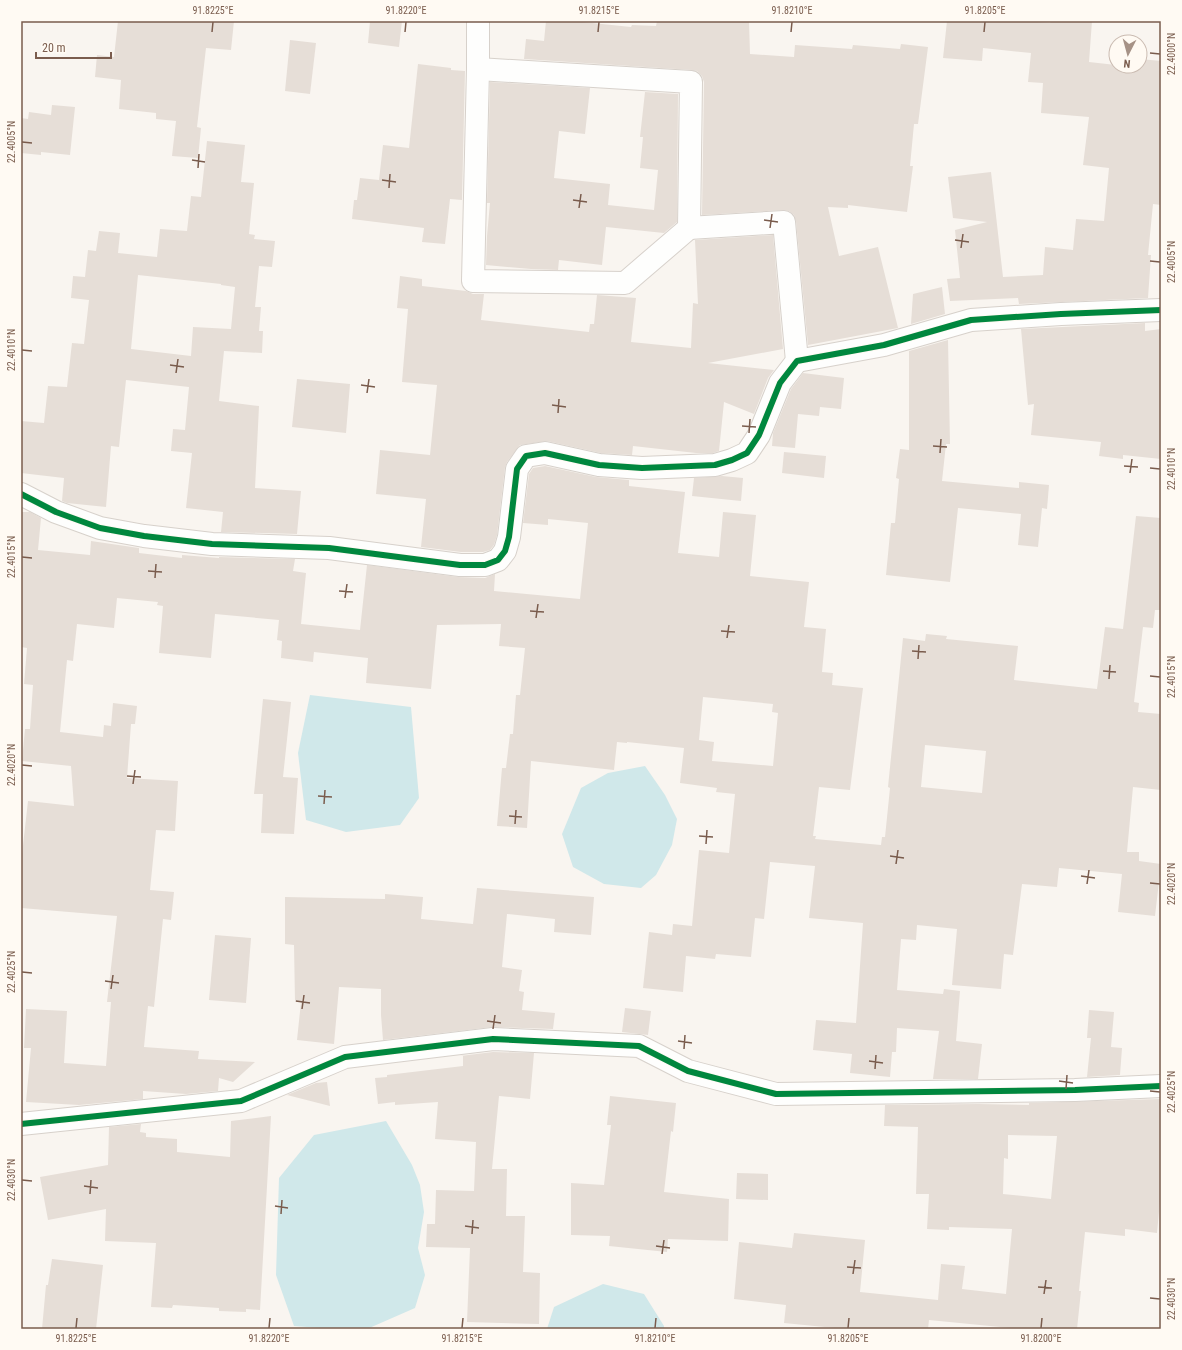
<svg xmlns="http://www.w3.org/2000/svg" width="1182" height="1350" font-family="'Roboto Condensed',sans-serif">
  <style>
    .water { fill: #d0e8ea }
    .building { fill: #e6ded7; fill-rule: evenodd }
    .lines { fill: none; stroke-linecap: round; stroke-linejoin: round }
    .minor-casing { stroke: #d7d1cb; stroke-width: 24 }
    .minor { stroke: #fefefd; stroke-width: 22 }
    .cycleway-casing { stroke: #fffaf3; stroke-width: 8 }
    .cycleway { stroke: #00873e; stroke-width: 6 }
    .ticks { fill: none; stroke: #7a5c4d; stroke-width: 1.5 }
    .neatline { fill: none; stroke: #7a5c4d; stroke-width: 1.5 }
    .ticks-label { font-size: 10px; text-anchor: middle; fill: #7a5c4d }
  </style>
  <rect width="100%" height="100%" fill="#f9f5f0"/>
  <g class="water">
    <path d="M310 695 411 707 419 798 400 825 346 832 306 820 298 753Z"/>
    <path d="M645 766 665 795 677 819 672 845 656 875 641 888 604 884 573 867 562 834 581 788 608 773Z"/>
    <path d="M386 1121 412 1165 420 1185 424 1212 418 1248 425 1275 415 1308 367 1329H333L294 1326 276 1275 279 1178 314 1135Z"/>
    <path d="M603 1284 644 1294 664 1326V1329H547L554 1307Z"/>
  </g>
  <g class="building">
    <path d="M118 21H234L231 50 206 48 197 127 201 128 198 158 172 156 176 121 156 119V113L119 109 121 80 95 77 97 55 114 57Z"/>
    <path d="M370 21H402L399 47 368 43Z"/>
    <path d="M546 21H573L631 27 632 25 656 26 657 21H749L750 54 794 57 795 45 852 49 853 45 900 49 901 44 928 47 918 124H914L910 166H913L907 212 848 205V208L828 207 839 256 878 247 898 328 808 345 796 221 794 215 789 211 783 210 702 215 704 82 702 76 697 71 692 70 524 59 526 39 544 41Z"/>
    <path d="M947 21H1024L1050 23 1051 21H1092L1089 62 1116 65V66H1140V59L1161 61V205L1153 204 1148 255H1151L1148 298 1019 304 1018 298 950 301 947 279 960 278 955 230 987 222 953 218 948 177 991 172 1003 277 1043 275 1045 247 1073 250 1076 219 1104 221 1109 168 1083 165 1089 117 1041 113 1043 83 1028 82 1031 53 983 48 982 61 943 58Z"/>
    <path d="M290 40 316 43 310 94 285 91Z"/>
    <path d="M418 64 451 68V70L465 71 462 200 450 199 445 244 422 242 424 228 352 219 354 200H357L360 178 379 180 383 145 409 148Z"/>
    <path d="M490 82 590 88 585 134 559 131 554 178 610 184 608 205 654 210 658 170 640 168 643 137H640L645 92 678 94 677 222 664 233 606 227 602 265 559 260 558 270 531 269 486 265 487 236 490 203H487Z"/>
    <path d="M52 105 75 107 70 155 41 152V155L21 153V118L28 119 29 112 51 115Z"/>
    <path d="M207 141 245 145 241 182 254 183 249 234 255 235 254 239 275 241 272 267 259 266 255 307H261L259 331H263L262 353 224 351 219 401 259 406 255 488 301 491 297 534 221 532 223 512 186 508 192 453 171 451 173 429 185 430 189 387 126 380 119 447 111 446 106 507 67 503 62 501 64 478 21 473V421L44 423 48 386 67 387 72 343 84 344 89 300 71 298 73 276 85 277 88 250 96 251 99 231 120 233 118 253 157 257 160 229 187 231 191 196 201 197ZM138 275 221 284V285L235 287 231 329 193 327 191 356 131 349Z"/>
    <path d="M773 235 783 349 708 363 774 370 768 378 754 414 724 402 719 451 713 453H696L633 446 632 455 601 453 547 441 520 445 507 462 505 467 497 535 494 545 490 550 483 552H461L421 547 426 499 376 494 380 450 430 455 437 385 402 382 408 309 397 308 400 276 422 279V286L466 291 473 294H484L481 320 589 332 590 324H594L597 295 636 298 631 342 691 348 693 303 698 304 695 240Z"/>
    <path d="M942 287 945 314 911 324 913 294Z"/>
    <path d="M1145 323V331L1161 329V459L1123 455V459L1099 456 1101 442 1031 435 1034 404 1028 405 1021 329Z"/>
    <path d="M948 340 950 444H946L942 481 1019 488V482L1049 485 1047 509 1042 508 1038 547 1018 545 1021 514 958 508 950 582 886 575 891 523H895L899 479 896 478 900 449 909 450V351Z"/>
    <path d="M803 373 844 378 841 409 820 407 819 416 798 414 795 448 772 446 773 433 791 389Z"/>
    <path d="M297 379 350 384 346 433 292 427Z"/>
    <path d="M784 452 826 456 824 478 782 473Z"/>
    <path d="M545 466 596 477 629 480V486L685 492 678 553 719 557 723 512 756 515 750 576 809 582 804 627 826 629 822 672 833 673 832 685 863 688 850 790 819 787 813 836H816L815 839 881 845 882 837H885L890 788 888 787 903 638 925 641 926 634 947 636 946 639 1018 646 1014 680 1097 689 1105 627 1123 629 1136 516 1161 518V610H1155L1153 628 1143 627 1134 702 1139 703 1138 712 1161 714V790L1133 787 1127 852H1139V861L1161 864 1155 916 1118 912 1122 874 1059 868 1057 887 1022 884 1013 955 1004 954 1001 989 952 985 957 929 917 925 916 940 901 939 897 990 943 994 944 989 960 991 956 1041 982 1044 978 1079H933L939 1031 897 1028 896 1052H892L890 1077 850 1073 852 1054 813 1050 816 1020 856 1023 863 923 809 918 815 866 770 862 764 919 755 918 751 957 716 954 715 959 686 956 683 992 643 988 649 932 672 935 673 924 692 926 699 850 729 853 735 794 716 792 717 788 680 783 684 748 627 742V743L617 742 614 770 531 761 527 828 497 826 502 768H506L510 734H513L516 695H520L525 648 499 646 501 624 437 625 431 689 366 683 368 658 314 652 313 662 281 658 282 641 277 640 279 620 215 614 211 658 159 653 163 606 157 605 158 602 117 598 114 628 77 624 73 661 67 660 60 732 103 737 104 725 111 726 113 703 137 706 135 724H131L127 778 178 781 175 831 156 830 150 890 174 892 171 920 163 919 154 1007 148 1006 144 1047 199 1051 198 1059 255 1062 233 1082 219 1078 218 1091 186 1094 143 1091V1099L79 1105 26 1102 31 1048H24L26 1009 67 1011 64 1063 106 1066 111 1002H107L117 916 21 908V863L28 801 74 806 71 766 22 761 25 729H30L33 685 24 684 27 648 21 647V512H30L41 518 38 550 90 555 91 541 139 548V553L182 558V555L219 558V557L295 559 293 571 306 573 301 624 360 630 367 565 458 577 485 578 495 574 494 591 580 599 588 523 548 519V525L523 523 529 474 533 468ZM703 697 773 704 772 712 778 713 773 766 712 761 714 742 699 740ZM925 745 986 751 982 793 921 787Z"/>
    <path d="M722 476 743 478 741 501 692 496 694 478Z"/>
    <path d="M263 699 291 702 283 777 298 778 294 834 261 833 263 794H254Z"/>
    <path d="M477 888 594 897 591 935 554 932 555 919 507 914 502 967 522 970 519 991 524 992 522 1010 555 1013 553 1029 492 1027 383 1040 381 1015V989L339 987 334 1044 297 1040 301 1002H295L294 945 285 944V897L385 899V894L423 897 421 919 473 924Z"/>
    <path d="M215 935 251 938 246 1003 209 1000Z"/>
    <path d="M625 1008 651 1011 648 1035 622 1032Z"/>
    <path d="M1089 1010 1114 1012 1111 1047 1122 1048 1120 1075 1087 1077 1091 1038H1087Z"/>
    <path d="M493 1052 534 1053 530 1099 499 1096 492 1169H507L506 1216H525L523 1272 540 1273 539 1324 467 1322 470 1248 426 1247 427 1224H435L436 1190 474 1191 476 1142 435 1139 438 1102 395 1105V1102L378 1104 375 1078 387 1077V1075L463 1066V1056H460Z"/>
    <path d="M327 1082 330 1106 287 1095 316 1083Z"/>
    <path d="M610 1096 676 1103 673 1132 671 1131 664 1192 729 1199 728 1241 668 1239 667 1252 609 1246 610 1236 571 1235V1183L604 1185 611 1125H607Z"/>
    <path d="M1161 1099V1190L1157 1233 1125 1229V1236L1085 1232 1079 1291H1081L1077 1329H1020L929 1320 928 1329H845L784 1323 786 1305 734 1299 739 1242 792 1248 794 1233 865 1240 860 1292 938 1300 941 1264 965 1266 962 1289 1006 1294 1012 1229 949 1227V1230L927 1229 929 1194H916L918 1127 884 1126 885 1105 978 1104 1029 1105V1103ZM1008 1135 1057 1136 1051 1199 1003 1194 1004 1158 1008 1159Z"/>
    <path d="M271 1116 260 1310 246 1309V1312L219 1311V1308L173 1305 172 1308 151 1307 156 1243 105 1241 106 1209 48 1220 40 1177 108 1165 109 1127 141 1124 140 1132 146 1133V1137L177 1139V1152L230 1157 231 1121Z"/>
    <path d="M737 1173 768 1174V1200L736 1199Z"/>
    <path d="M52 1259 103 1265 96 1329H42L46 1285H48Z"/>
  </g>
  <g class="lines">
    <g class="minor-casing">
      <g id="minor">
        <path d="M478 21V69L691 82 689 228 784 222 797 361"/>
        <path d="M478 69 473 281 625 283 689 228"/>
        <path d="M21 494 56 512 100 528 144 536 212 544 329 548 460 565H485L498 560 505 551 509 537 517 469 526 456 545 453 599 465 642 468 715 465 732 460 747 453 759 435 780 383 797 361 884 345 971 320 1061 314 1161 310"/>
        <path d="M21 1124 241 1101 345 1057 493 1039 639 1046 688 1071 776 1094 1075 1090 1161 1086"/>
      </g>
    </g>
    <use href="#minor" class="minor"/>
    <g class="cycleway-casing">
      <g id="cycleway">
        <path d="M21 494 56 512 100 528 144 536 212 544 329 548 460 565H485L498 560 505 551 509 537 517 469 526 456 545 453 599 465 642 468 715 465 732 460 747 453 759 435 780 383 797 361 884 345 971 320 1061 314 1161 310"/>
        <path d="M21 1124 241 1101 345 1057 493 1039 639 1046 688 1071 776 1094 1075 1090 1161 1086"/>
      </g>
    </g>
    <use href="#cycleway" class="cycleway"/>
  </g>
  <path class="ticks" d="M212 32 213 22M405 32 406 22M598 32 599 22M791 32 792 22M984 32 985 22M1150 53 1160 54M22 142 32 143M192 160 205 162M198 168 199 154M382 180 396 182M389 188 390 174M573 200 587 202M579 208 581 194M764 220 778 222M770 228 772 214M955 240 969 242M961 248 963 234M1150 261 1160 262M22 350 32 351M170 365 184 367M176 373 178 359M361 385 375 387M367 393 369 379M552 405 566 407M558 413 559 399M742 426 756 427M749 433 750 419M933 446 947 447M940 453 941 439M1124 466 1138 467M1150 468 1160 469M1130 473 1132 459M22 557 32 558M148 571 162 572M155 578 156 564M339 591 353 592M345 598 347 584M530 611 544 612M536 618 538 604M721 631 735 632M727 638 729 625M912 651 926 652M918 659 919 645M1103 671 1116 672M1150 676 1160 677M1109 679 1110 665M22 765 32 766M127 776 141 777M133 784 135 770M318 796 332 797M324 804 325 790M509 816 522 817M515 824 516 810M699 836 713 837M706 844 707 830M890 856 904 858M896 864 898 850M1081 876 1095 878M1150 883 1160 884M1087 884 1089 870M22 972 32 973M105 981 119 983M111 989 113 975M296 1001 310 1003M302 1009 304 995M487 1021 501 1023M493 1029 495 1015M678 1041 692 1043M684 1049 685 1035M869 1061 883 1063M875 1069 876 1055M1059 1081 1073 1083M1066 1089 1067 1075M1150 1091 1160 1092M22 1180 32 1181M84 1186 98 1188M90 1194 91 1180M275 1206 288 1208M281 1214 282 1200M465 1226 479 1228M472 1234 473 1220M656 1246 670 1248M662 1254 664 1240M847 1267 861 1268M853 1274 855 1260M1038 1287 1052 1288M1044 1294 1046 1280M1150 1298 1160 1299M76 1328 77 1318M269 1328 270 1318M462 1328 463 1318M655 1328 656 1318M848 1328 849 1318M1041 1328 1042 1318"/>
  <rect width="1182" height="1350" fill="none" stroke="#fffaf3" stroke-width="44"/>
  <g transform="translate(1128 54) rotate(186)"><circle r="19" fill="#fffaf3" stroke="#cabbb1"/>
  <path d="M0-3L7 15L0 10L-7 15Z" fill="#a69286"/>
  <text y="-6" font-size="11" font-weight="bold" text-anchor="middle" fill="#7a5c4d">N</text>
  </g>
  <path d="M36 52v6h75v-6" fill="none" stroke="#7a5c4d" stroke-width="2"/>
  <text x="42" y="52" font-size="12" fill="#7a5c4d" stroke="#fffaf3" stroke-width="3" paint-order="stroke">20 m</text>
  <rect x="22" y="22" width="1138" height="1306" class="neatline"/>
  <g class="ticks-label">
    <text x="213" y="14">91.8225°E</text>
    <text x="406" y="14">91.8220°E</text>
    <text x="599" y="14">91.8215°E</text>
    <text x="792" y="14">91.8210°E</text>
    <text x="985" y="14">91.8205°E</text>
    <text transform="translate(1171 54) rotate(-90)" y="4">22.4000°N</text>
    <text transform="translate(11 142) rotate(-90)" y="4">22.4005°N</text>
    <text transform="translate(1171 262) rotate(-90)" y="4">22.4005°N</text>
    <text transform="translate(11 350) rotate(-90)" y="4">22.4010°N</text>
    <text transform="translate(1171 469) rotate(-90)" y="4">22.4010°N</text>
    <text transform="translate(11 557) rotate(-90)" y="4">22.4015°N</text>
    <text transform="translate(1171 677) rotate(-90)" y="4">22.4015°N</text>
    <text transform="translate(11 765) rotate(-90)" y="4">22.4020°N</text>
    <text transform="translate(1171 884) rotate(-90)" y="4">22.4020°N</text>
    <text transform="translate(11 972) rotate(-90)" y="4">22.4025°N</text>
    <text transform="translate(1171 1092) rotate(-90)" y="4">22.4025°N</text>
    <text transform="translate(11 1180) rotate(-90)" y="4">22.4030°N</text>
    <text transform="translate(1171 1299) rotate(-90)" y="4">22.4030°N</text>
    <text x="76" y="1342">91.8225°E</text>
    <text x="269" y="1342">91.8220°E</text>
    <text x="462" y="1342">91.8215°E</text>
    <text x="655" y="1342">91.8210°E</text>
    <text x="848" y="1342">91.8205°E</text>
    <text x="1041" y="1342">91.8200°E</text>
  </g>
</svg>
